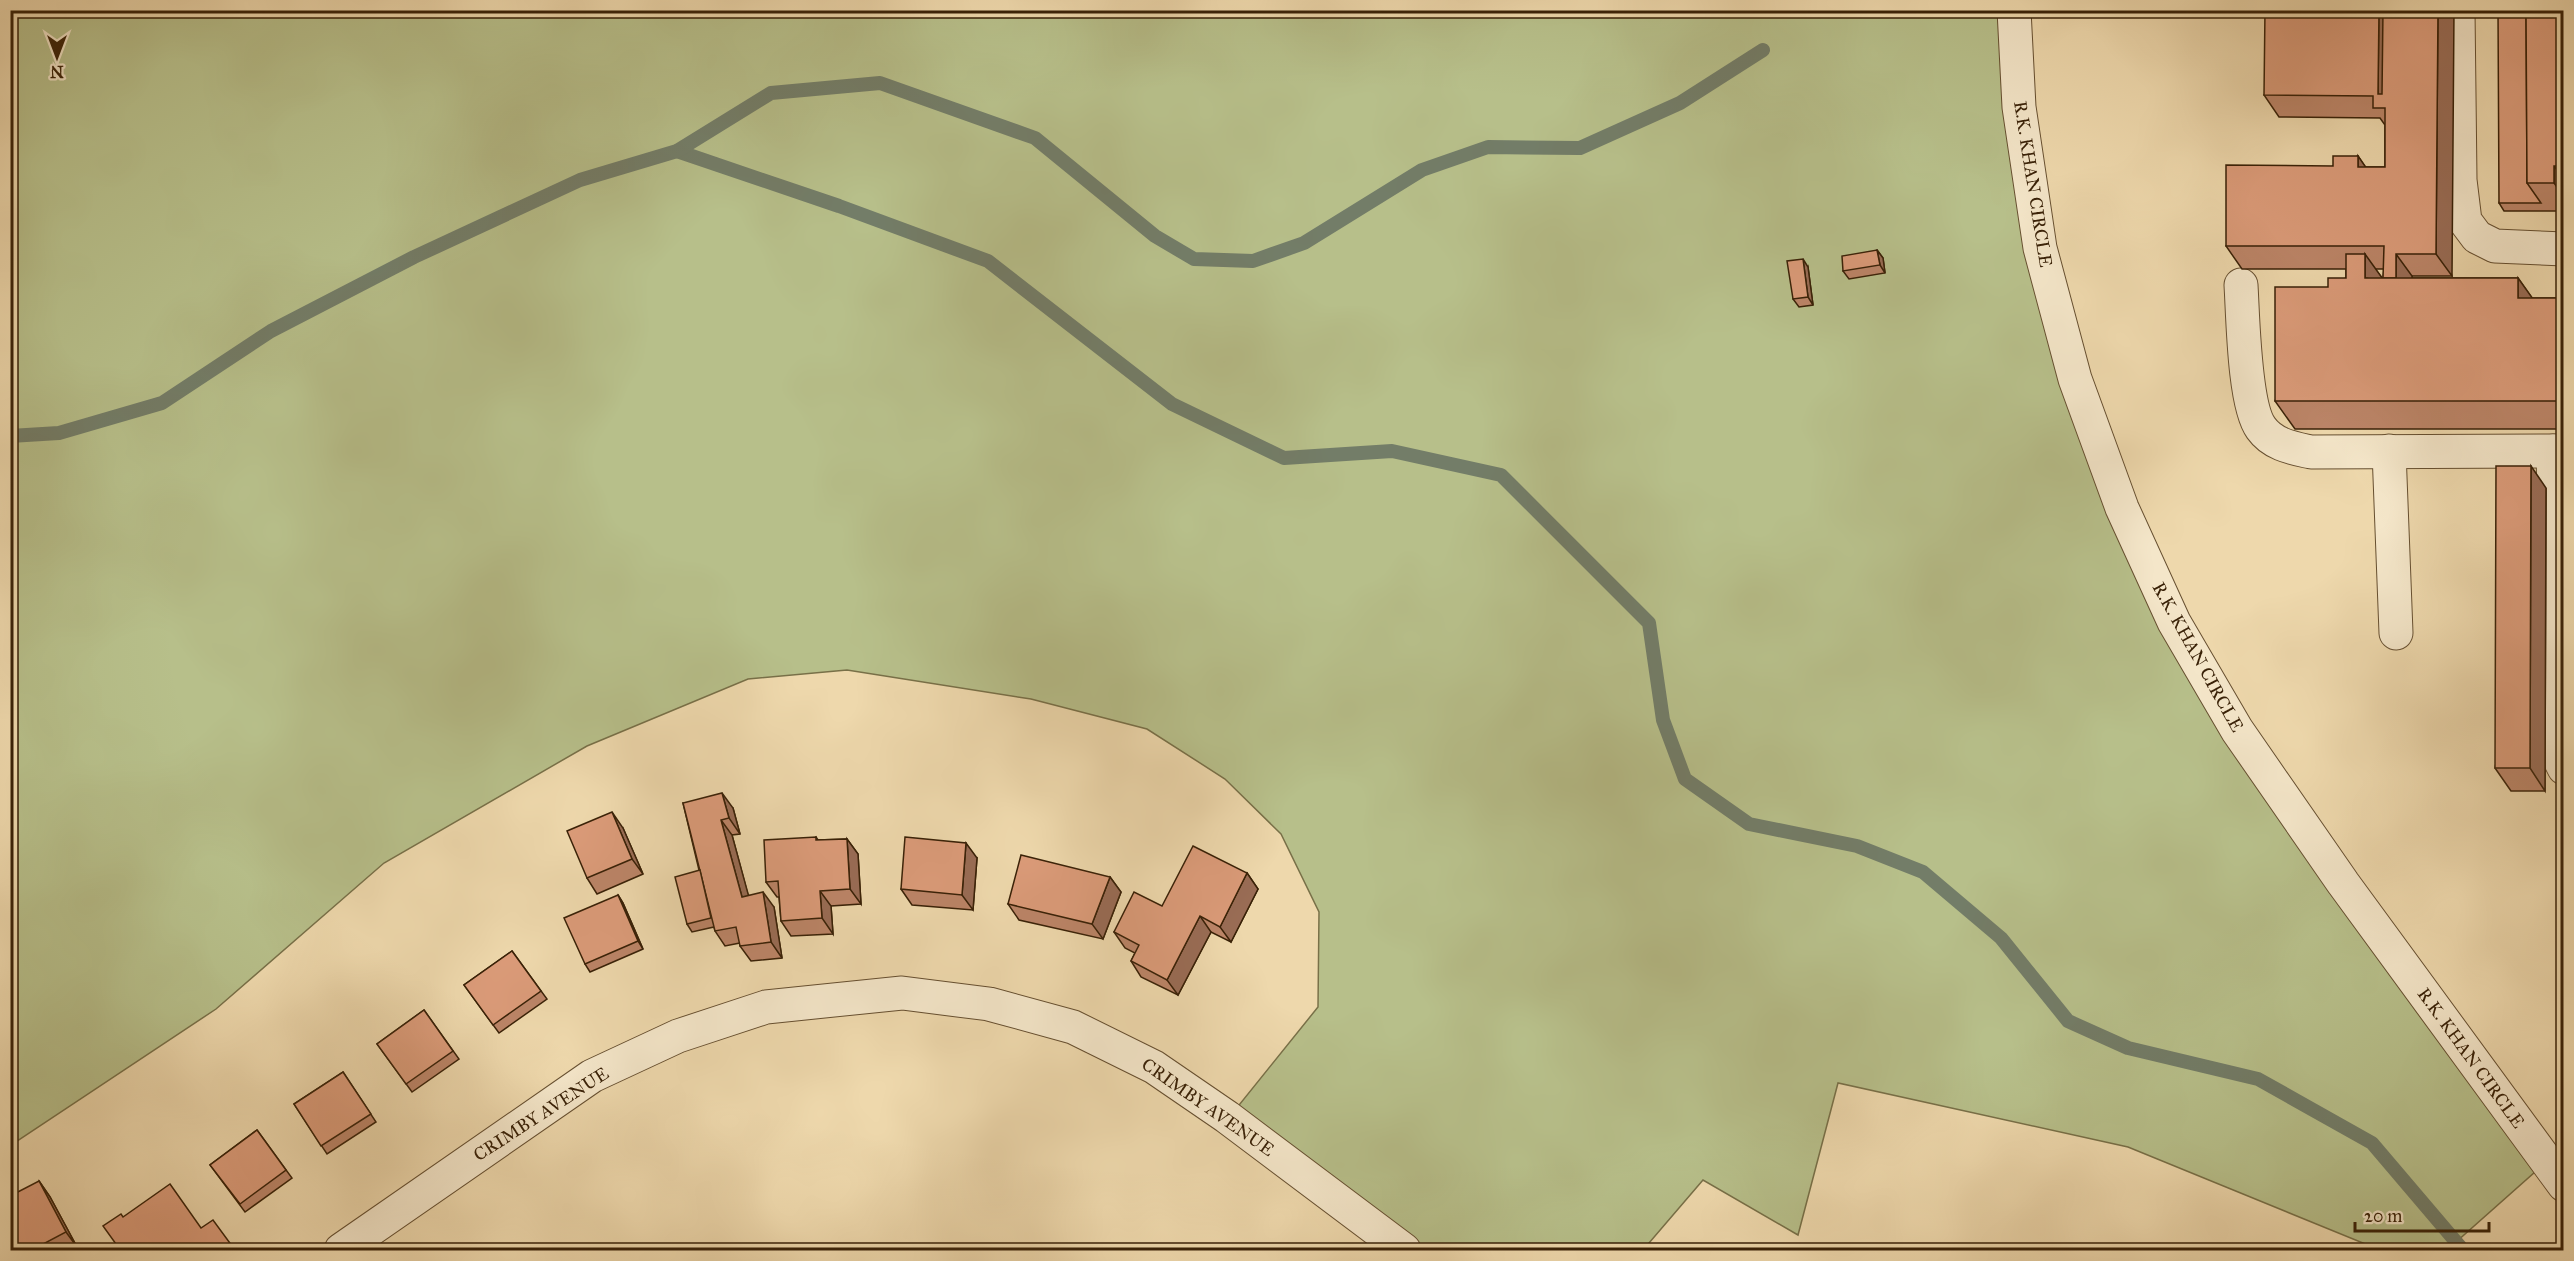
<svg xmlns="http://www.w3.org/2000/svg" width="2574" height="1261" font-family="'IM FELL Great Primer',serif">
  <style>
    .green { fill: #b7bf8a; stroke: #787048; stroke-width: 1.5 }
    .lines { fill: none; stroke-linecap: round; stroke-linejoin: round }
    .stream { stroke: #737d68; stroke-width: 14 }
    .minor-casing { stroke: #664f30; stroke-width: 35 }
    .minor { stroke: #f4e6c9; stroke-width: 33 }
    .wall { fill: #bc8568; stroke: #392107; stroke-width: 1.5; fill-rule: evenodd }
    .shaded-wall { fill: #996c55; stroke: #392107; stroke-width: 1.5 }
    .building { fill: #db9b79; stroke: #392107; stroke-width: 1.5 }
    .labels { text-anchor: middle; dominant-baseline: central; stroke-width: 6; stroke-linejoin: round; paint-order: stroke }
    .street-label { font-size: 18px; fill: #392107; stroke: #f4e6c9 }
  </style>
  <rect width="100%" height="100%" fill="#eed8ac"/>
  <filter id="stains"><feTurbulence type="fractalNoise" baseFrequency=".00333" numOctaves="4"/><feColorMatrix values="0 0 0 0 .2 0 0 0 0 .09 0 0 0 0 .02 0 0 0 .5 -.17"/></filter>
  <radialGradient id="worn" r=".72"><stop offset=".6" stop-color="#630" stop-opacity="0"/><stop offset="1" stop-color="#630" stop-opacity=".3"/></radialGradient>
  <path class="green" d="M2009 10 2031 234 2167 615 2544 1164 2447 1250H2380L2128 1147 1838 1083 1798 1235 1703 1180 1643 1250H1413L1231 1115 1318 1007 1319 912 1281 834 1225 779 1147 729 1031 699 847 670 748 679 587 746 384 863 216 1009 11 1145V11Z"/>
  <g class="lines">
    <g class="stream">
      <path d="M677 151 839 206 988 261 1172 404 1284 458 1392 451 1501 475 1649 623 1663 720 1685 779 1749 824 1857 846 1923 872 2001 938 2068 1021 2128 1048 2258 1079 2372 1143 2463 1250"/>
      <path d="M10 436 59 433 162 403 271 331 414 257 580 180 677 151 771 93 880 83 1035 138 1155 236 1194 259 1253 261 1304 243 1422 170 1488 147 1580 148 1680 103 1763 50"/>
    </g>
    <g class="minor-casing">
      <g id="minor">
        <path d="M2014 10 2019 107 2040 248 2075 379 2122 508 2174 622 2237 730 2343 883 2564 1185"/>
        <path d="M2458 10 2460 180 2465 221 2477 237 2495 246 2564 249"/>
        <path d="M2241 285C2243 317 2244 405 2261 428 2273 445 2293 448 2311 452L2564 451"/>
        <path d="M2389 451 2396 633"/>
        <path d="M2553 451 2559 758 2564 768"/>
        <path d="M341 1250 592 1076 678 1036 766 1007 902 993 989 1004 1073 1027 1154 1067 1227 1117 1404 1250"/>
      </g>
    </g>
    <use href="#minor" class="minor"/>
  </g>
  <g class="wall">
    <path d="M2379 10 2452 276H2412V278H2518L2532 298H2564V429H2295L2275 401 2328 287 2346 278V269H2242L2226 246 2333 166 2358 156 2365 167H2385V125L2380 118 2279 117 2264 95ZM2375 269H2384L2383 278H2382Z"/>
    <path d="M2564 10V211H2504L2499 203Z"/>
    <path d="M1877 250 1883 258 1885 273 1849 279 1843 271Z"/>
    <path d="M1808 267 1813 305 1799 307 1793 299Z"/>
    <path d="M2546 488 2545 791H2511L2495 768Z"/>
    <path d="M683 803 733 808 740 834 732 835 748 895 774 907 782 958 751 961 740 946V943L725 946 715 931 714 927 692 932 687 924 699 870Z"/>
    <path d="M623 828 643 874 597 894 587 878Z"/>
    <path d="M816 837 818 840 847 839 858 854 861 904 831 906 833 934 791 936 781 921 779 897H777L766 882Z"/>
    <path d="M977 858 973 910 912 905 901 889Z"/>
    <path d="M1247 873 1258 889 1231 942 1211 932 1178 995 1141 977 1131 961 1135 953 1125 948 1114 932 1162 906Z"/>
    <path d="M1110 877 1121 892 1103 939 1019 920 1008 904Z"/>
    <path d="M618 895 623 903 643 949 590 972 585 964Z"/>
    <path d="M512 951 547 999 499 1033 464 985Z"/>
    <path d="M424 1010 459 1059 412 1092 377 1044Z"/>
    <path d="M343 1072 376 1122 327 1154 294 1104Z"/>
    <path d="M257 1130 292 1178 245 1212 210 1165Z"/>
    <path d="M39 1181 50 1197 77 1247 70 1251H20Z"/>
  </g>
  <g class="shaded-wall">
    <path d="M2379 10H2391L2394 116 2378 94Z"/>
    <path d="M2438 10H2454L2452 276 2436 254Z"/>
    <path d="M2358 156 2374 179 2358 167Z"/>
    <path d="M2554 166 2564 179V197L2554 183Z"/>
    <path d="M1877 250 1883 258 1885 273 1880 265Z"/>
    <path d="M2365 254 2385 282 2365 278Z"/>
    <path d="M2396 254 2412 276V304L2396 282Z"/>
    <path d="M1803 259 1808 267 1813 305 1808 297Z"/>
    <path d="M2518 278 2538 306 2518 298Z"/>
    <path d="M2531 466 2546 488 2545 791 2530 768Z"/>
    <path d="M722 793 733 808 740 834 729 818Z"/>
    <path d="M612 812 623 828 643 874 632 859Z"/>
    <path d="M721 820 732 835 753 912 742 897Z"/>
    <path d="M847 839 858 854 861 904 850 889Z"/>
    <path d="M966 843 977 858 973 910 962 895Z"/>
    <path d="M1247 873 1258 889 1231 942 1220 927Z"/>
    <path d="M1110 877 1121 892 1103 939 1092 924Z"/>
    <path d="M820 891 831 906 833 934 822 918Z"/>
    <path d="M763 892 774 907 782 958 771 942Z"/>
    <path d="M618 895 623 903 643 949 638 941Z"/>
    <path d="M1200 916 1211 932 1178 995 1167 980Z"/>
    <path d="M39 1181 50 1197 77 1247 66 1232Z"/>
  </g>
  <g class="building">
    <path d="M2265 10H2379L2378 94H2382L2383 10H2438L2436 254H2396V278H2383L2384 246H2226V165L2333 166V156H2358V167H2385V108H2373V96L2264 95Z"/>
    <path d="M2498 10H2526L2527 183 2541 203H2499Z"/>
    <path d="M2526 10H2564V166H2554V183H2527Z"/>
    <path d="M1877 250 1880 265 1843 271 1842 256Z"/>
    <path d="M2346 254H2365V278H2518V298H2564V401H2275V287H2328V278H2346Z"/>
    <path d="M1803 259 1808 297 1793 299 1787 261Z"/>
    <path d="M2496 466H2531L2530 768H2495Z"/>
    <path d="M722 793 729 818 721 820 742 897 763 892 771 942 740 946 736 927 715 931 683 803Z"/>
    <path d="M612 812 632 859 587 878 567 831Z"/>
    <path d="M816 837V840L847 839 850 889 820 891 822 918 781 921 778 881 766 882 764 840Z"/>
    <path d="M905 837 966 843 962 895 901 889Z"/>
    <path d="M1193 846 1247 873 1220 927 1200 916 1167 980 1131 961 1139 945 1114 932 1134 892 1162 906Z"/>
    <path d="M1021 855 1110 877 1092 924 1008 904Z"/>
    <path d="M700 870 711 918 687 924 675 877Z"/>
    <path d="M618 895 638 941 585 964 564 918Z"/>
    <path d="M512 951 541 991 493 1025 464 985Z"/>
    <path d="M424 1010 453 1051 406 1084 377 1044Z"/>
    <path d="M343 1072 371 1114 321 1146 294 1104Z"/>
    <path d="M257 1130 286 1170 240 1204 210 1165Z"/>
    <path d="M39 1181 66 1232 30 1251H20L10 1233V1196Z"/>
    <path d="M170 1184 201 1228 213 1220 235 1250 233 1251H121L103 1226 121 1214 123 1217Z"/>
  </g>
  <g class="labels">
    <g class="street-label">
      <text transform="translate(2033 184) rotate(81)">R.K. KHAN CIRCLE</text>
      <text transform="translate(2198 657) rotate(61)">R.K. KHAN CIRCLE</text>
      <text transform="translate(2471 1058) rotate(54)">R.K. KHAN CIRCLE</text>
      <text transform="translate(1208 1107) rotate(35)">CRIMBY AVENUE</text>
      <text transform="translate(541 1114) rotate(-33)">CRIMBY AVENUE</text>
    </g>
  </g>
  <rect width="2574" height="1261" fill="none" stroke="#eed8ac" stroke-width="36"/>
  <rect x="12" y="12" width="2550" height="1237" fill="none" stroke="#392107" stroke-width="3"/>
  <rect x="18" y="18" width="2538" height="1225" fill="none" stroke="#392107" stroke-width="1.5"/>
  <g transform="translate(57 57) rotate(180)" stroke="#f4e6c9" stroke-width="4.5" paint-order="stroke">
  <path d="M0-4.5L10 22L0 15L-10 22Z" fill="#392107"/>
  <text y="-9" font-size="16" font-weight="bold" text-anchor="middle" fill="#392107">N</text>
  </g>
  <path d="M2355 1222v9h134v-9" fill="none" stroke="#392107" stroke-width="3"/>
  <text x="2364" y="1222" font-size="18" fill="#392107" stroke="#f4e6c9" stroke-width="4.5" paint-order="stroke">20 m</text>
  <rect width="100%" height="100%" filter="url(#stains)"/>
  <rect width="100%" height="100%" fill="url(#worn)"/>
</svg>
